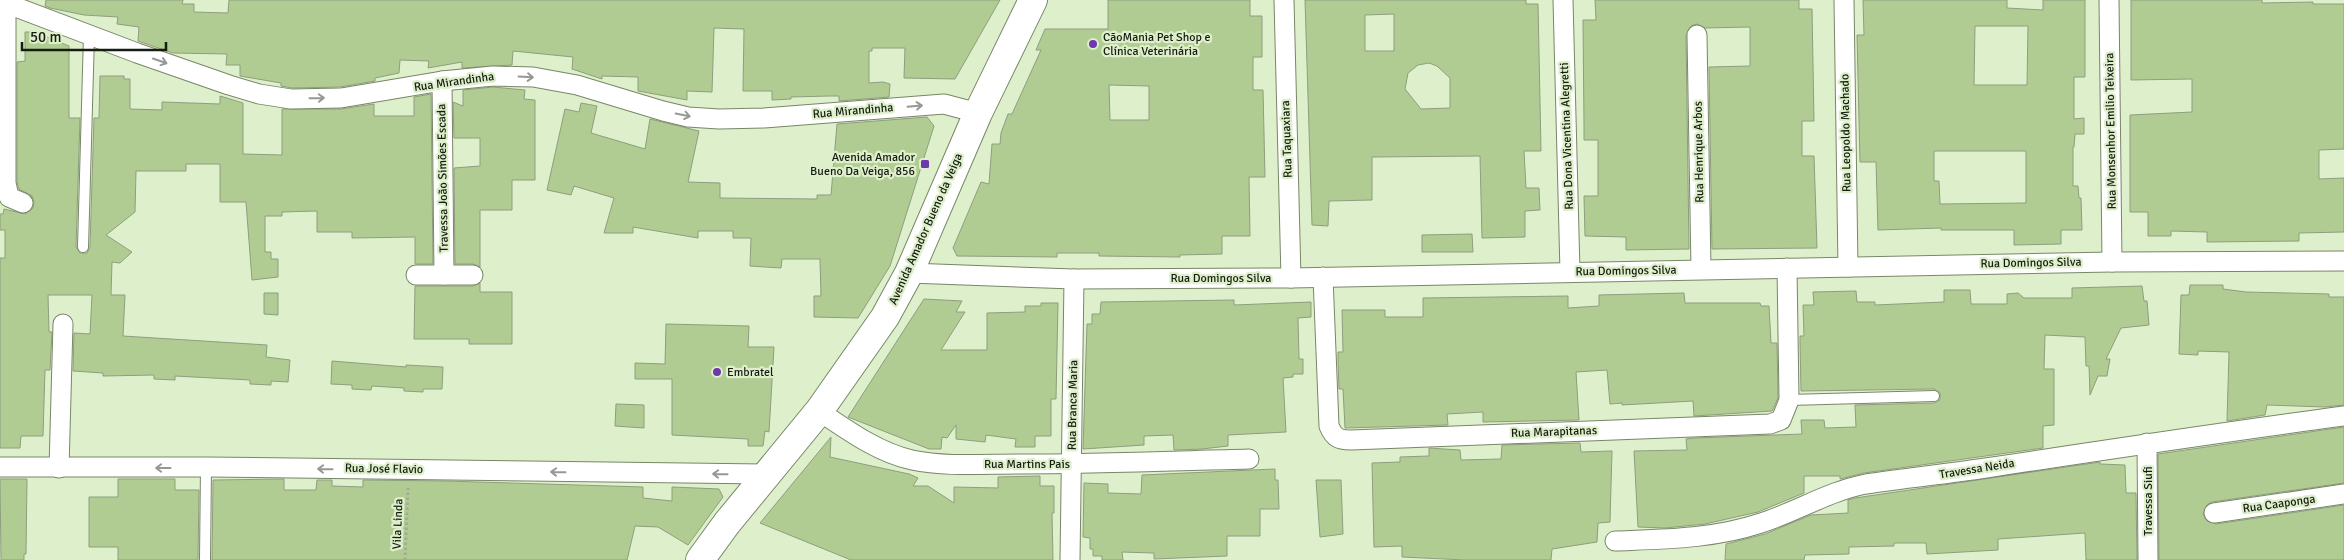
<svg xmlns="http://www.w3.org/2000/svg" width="2344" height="560" font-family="Signika,sans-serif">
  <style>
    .building { fill: #b1cc92; stroke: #8e9e7e; fill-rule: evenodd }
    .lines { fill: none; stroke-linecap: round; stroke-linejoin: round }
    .service-casing { stroke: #788767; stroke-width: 12 }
    .minor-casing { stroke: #788767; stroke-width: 21 }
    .secondary-casing { stroke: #788767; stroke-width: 30 }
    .path { stroke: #a1ae92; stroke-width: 3; stroke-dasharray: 2.5 2.5; stroke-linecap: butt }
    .service { stroke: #fff; stroke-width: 10 }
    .minor { stroke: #fff; stroke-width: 19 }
    .secondary { stroke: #fff; stroke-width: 28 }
    .oneway { stroke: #969993 }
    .poi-dot { fill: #6d37ad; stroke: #deefcc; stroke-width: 2 }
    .labels { text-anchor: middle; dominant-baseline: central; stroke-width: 4.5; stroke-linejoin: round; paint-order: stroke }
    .poi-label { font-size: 12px; fill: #161c10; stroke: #deefcc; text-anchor: start }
    .street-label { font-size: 12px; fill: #161c10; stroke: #deefcc }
  </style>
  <rect width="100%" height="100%" fill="#deefcc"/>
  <g class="building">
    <path d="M46 0H183L182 4H194V12L228 13 229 0H1000L955 79 904 78 905 48H872V51H869V83L883 82 890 84 889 97 839 101V96H830L791 97V99L772 100V91H743L744 29 714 28 712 92 687 91V100L638 91V77L602 76V79L572 69 573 57 513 51 512 65 462 68V62L428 68 429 61 400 60 399 73 375 78V81L340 87 292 88 281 86V83L240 76V65H226L227 54 173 53 138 41 139 27 117 24 118 17 84 15 50 8 45 6Z"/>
    <path d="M1108 0H1250V16H1262V57H1253V90H1263L1265 177H1249L1250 236H1222V254L1180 255V257L1099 256V253H1057V257L957 256 953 248 981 182 989 184 992 144H1000L1001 133 1008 114H1012L1041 50H1036L1045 29H1108ZM1109 85 1149 86V120H1110Z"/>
    <path d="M1305 0H1526V4H1538L1541 151H1524L1526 188H1539L1540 210 1525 211V237L1482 238 1480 156 1372 157V200L1329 201 1328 226 1312 225ZM1394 14V51H1365V15ZM1429 63 1437 66 1450 78V108L1421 109 1405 89 1408 73 1418 65Z"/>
    <path d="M1595 0H1799V9H1812L1814 121H1802V156H1814L1817 248 1712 249 1709 67 1750 66V27L1705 28 1697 24 1691 26 1686 35 1689 249 1626 250V237L1585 236 1584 196H1598V140H1584V125L1583 20H1596Z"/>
    <path d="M1863 0H2007V8L2043 10V0H2085V77H2074V119L2084 118V134H2075L2074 147H2073V186H2078L2079 198H2081L2082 230H2061V244L2014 245V230H1941V228L1878 230 1876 162H1860L1857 35H1864ZM1975 26H2028L2027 85H1974ZM1934 151H2026V203L1940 204 1939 181H1934Z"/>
    <path d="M2131 0H2262V3L2313 2V4H2344V149L2319 150V179L2344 178V232L2299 233V241L2207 242V232L2171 231V236H2148V212H2130V115L2192 112V79L2131 80Z"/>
    <path d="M25 32H35L69 46V118H80L76 247 80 253H87L90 247 94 118H99L100 76H124V79H130V109L162 110V102L220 104V96L243 103V154L282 155V109H341L374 104V116H414V97L431 94 433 264H415V237L352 238V232H317V211L282 212V216H265V252H271V259H278V277L252 280 246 202H220V164H186V171H136L135 212 106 235 132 252 120 263 112 262 111 295H125L123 336 267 345 266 357 290 360 288 382 271 381V385L250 384V380L175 376V380L154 379V375L103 376V373L73 371 74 333 90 334 92 295H48L49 332H52L50 370H45L43 436H21L20 448H0V258H5V230H0V214H3L4 209 25 214 33 208 34 202 32 196 19 189 17 182V62L25 61Z"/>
    <path d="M493 87 525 90 524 99 535 100V180H512V210H480V267L473 264H455L454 168 480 166V138H454L453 102 463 106V90Z"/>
    <path d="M581 103 597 106 591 133 645 149 650 119 699 131 688 182 720 183V198L817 199V195H831L837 124 927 117 934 126 890 266 858 318 814 317V296H821L820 259H782L781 268 750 266 751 238H733V231H698V238L633 227V233H604L614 198 574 186 571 195 547 190 565 109 579 112Z"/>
    <path d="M1472 234 1473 252H1422V235Z"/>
    <path d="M480 283V292H512V344H469V339H414L415 286H473Z"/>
    <path d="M2190 285H2223V289L2246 292 2329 294V297H2344V405L2325 407 2267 405 2265 415 2227 421 2229 352 2198 351V355L2179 354 2181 295H2189Z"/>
    <path d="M2142 286 2144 301H2147L2149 325 2121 328 2106 359H2110L2107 376H2098L2090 395 2089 366H2086L2085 337 2045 335 2044 369H2054V425L2043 426V448L1864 473 1840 479V476H1804V493L1758 512 1705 524 1665 528 1638 527 1634 451 1687 450 1686 439 1695 438 1802 434 1801 420H1824L1825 428 1856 427 1855 405 1934 403 1940 400V393L1934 389 1801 391 1800 342V336H1804L1803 305H1814L1813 292 1856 291 1857 302H1875V305L1944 302V290H1970L1971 304H2007V294L2018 293 2024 298H2072V288Z"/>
    <path d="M264 293H278V315L264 314Z"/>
    <path d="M1684 293 1685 303H1760L1761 306H1769L1771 343H1777L1778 398 1772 411 1694 416 1693 401 1622 405V403L1610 404 1607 370 1576 372 1579 420 1483 422V412L1447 414 1448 425 1345 428 1343 389H1339L1338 361V352H1343L1342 310H1385V317H1423V298L1568 296V308L1599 306V295Z"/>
    <path d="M924 299 962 301 956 312H965L941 350H987V313L1025 312V306H1041V303H1058L1056 399H1051V436H1035V447H1015L1016 439 986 435 985 442 956 439V425L947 438 942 437 941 449H929L848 417Z"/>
    <path d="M1234 300V305L1311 302V317L1298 318 1299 359H1303V374H1293V377L1283 378 1286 432 1228 435V446L1202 449 1174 450 1173 435 1144 436V445L1083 449 1087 324H1092V314H1100L1101 302Z"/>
    <path d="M666 324 749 326 748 347H774L769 432 765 431 763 446H748V439L672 435V379H635V363L665 364Z"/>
    <path d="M332 361 406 367V365L443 367 442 389H423V392L404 391V388L372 386 371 390 352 389V385L331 384Z"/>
    <path d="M616 404 644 405V428L615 426Z"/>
    <path d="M2344 427V483L2212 502 2207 505 2203 514 2206 520 2216 524 2344 505V560H2159L2158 454Z"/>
    <path d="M831 437 830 457 909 474 918 478 913 486H928L954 503V487L998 488V477L1040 476V486H1054V513H1052L1053 560H851L760 523Z"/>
    <path d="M1580 443 1581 452 1612 451 1610 522 1598 523 1597 542 1552 549 1551 560H1465L1402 557V546L1374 547 1372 463 1400 462V457L1429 456V448L1460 450 1461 460 1501 459 1502 445Z"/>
    <path d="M2100 462V464L2125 465 2126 493H2136L2137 560H2086L2085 533 1998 539V550L1927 554 1926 543H1894V546L1849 547V554L1805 555 1804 560H1725L1726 544 1765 534 1811 515 1848 513V500L1855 498Z"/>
    <path d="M1275 469V480H1278L1279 509H1260V536H1227V556L1154 559V553L1122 552 1123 560H1102V556H1093V549H1090V538L1083 537 1084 483 1108 484V493L1141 494 1142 475Z"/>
    <path d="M0 479H27L26 554H24V560H1Z"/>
    <path d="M118 479H175V490H199L198 560H118V547H89V497H118Z"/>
    <path d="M284 479V490H316L317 480H332V486L363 487V480L445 481 643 487V498L672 501V487L719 489 723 497 688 545 658 527 635 526 627 560H212L213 480Z"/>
    <path d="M1316 480H1341L1343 534 1320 537Z"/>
  </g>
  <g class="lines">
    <g class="service-casing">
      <g id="service">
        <path d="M83 247 89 35"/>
        <path d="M1789 400 1934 396"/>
        <path d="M205 560 206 467"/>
      </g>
    </g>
    <g class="minor-casing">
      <g id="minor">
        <path d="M1284 0 1291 278"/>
        <path d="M1563 0 1570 272"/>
        <path d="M1844 0 1848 267"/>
        <path d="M2109 0 2112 262"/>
        <path d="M0 1 137 53 229 85 259 94 291 99 341 98 442 81 493 76 533 77 577 85 663 111 688 117 719 119 764 118 944 104 978 113"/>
        <path d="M6 3V183L9 197 23 203"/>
        <path d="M1697 35 1701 269"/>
        <path d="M442 81 444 275"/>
        <path d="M909 273 1074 279 1291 278 2112 262 2344 261"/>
        <path d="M416 275H473"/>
        <path d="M1323 277 1329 426C1334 438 1339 440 1351 440L1770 424 1781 420 1789 400 1787 268"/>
        <path d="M819 411C847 430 879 453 912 460 946 467 983 464 1018 464 1095 464 1172 461 1249 459"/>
        <path d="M2147 443 2148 560"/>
        <path d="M0 467H206L769 474"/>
        <path d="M59 468 63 324"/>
        <path d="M2214 513 2344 494"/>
        <path d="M1615 541C1664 539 1713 539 1761 523 1796 512 1829 491 1866 484 1906 478 1946 474 1986 468 2105 450 2224 432 2344 416"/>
        <path d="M1070 560 1074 279"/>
      </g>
    </g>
    <g class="secondary-casing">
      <path id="secondary" d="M700 560 727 523 819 411 885 317 909 273 978 113 1033 0"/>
    </g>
    <path class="path" d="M405 560 408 488"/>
    <use href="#service" class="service"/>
    <use href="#minor" class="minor"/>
    <use href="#secondary" class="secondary"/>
  </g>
  <defs><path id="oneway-shaft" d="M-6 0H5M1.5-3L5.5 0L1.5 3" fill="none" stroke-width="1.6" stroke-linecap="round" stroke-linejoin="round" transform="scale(1.25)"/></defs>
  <g class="oneway">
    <use href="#oneway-shaft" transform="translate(160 61) rotate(19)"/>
    <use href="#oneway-shaft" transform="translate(526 77) rotate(3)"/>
    <use href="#oneway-shaft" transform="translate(317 98) rotate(-1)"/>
    <use href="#oneway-shaft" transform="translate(915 106) rotate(-5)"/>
    <use href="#oneway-shaft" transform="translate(683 115) rotate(11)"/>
    <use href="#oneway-shaft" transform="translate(163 468) rotate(180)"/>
    <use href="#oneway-shaft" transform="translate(325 469) rotate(-179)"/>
    <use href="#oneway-shaft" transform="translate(558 472) rotate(-179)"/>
    <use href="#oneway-shaft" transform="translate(720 474) rotate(-179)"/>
  </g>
  <g class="poi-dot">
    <circle cx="1093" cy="44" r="5"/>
    <rect x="920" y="159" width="10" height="10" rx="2.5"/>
    <circle cx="717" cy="372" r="5"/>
  </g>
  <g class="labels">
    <g class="poi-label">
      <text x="1103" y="37">CãoMania Pet Shop e<tspan x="1103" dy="14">Clínica Veterinária</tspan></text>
      <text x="915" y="157" text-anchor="end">Avenida Amador<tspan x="915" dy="14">Bueno Da Veiga, 856</tspan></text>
      <text x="727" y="372">Embratel</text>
    </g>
    <g class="street-label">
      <text transform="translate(454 82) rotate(-8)">Rua Mirandinha</text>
      <text transform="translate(853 111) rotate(-5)">Rua Mirandinha</text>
      <text transform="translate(2111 131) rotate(-91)">Rua Monsenhor Emilio Teixeira</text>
      <text transform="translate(1846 133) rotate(-91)">Rua Leopoldo Machado</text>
      <text transform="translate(1567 136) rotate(-92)">Rua Dona Vicentina Alegretti</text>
      <text transform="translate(1287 139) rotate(-92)">Rua Taquaxiara</text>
      <text transform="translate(1699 152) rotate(-91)">Rua Henrique Arbos</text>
      <text transform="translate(443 178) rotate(-91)">Travessa João Simões Escada</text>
      <text transform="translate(926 229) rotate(-66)">Avenida Amador Bueno da Veiga</text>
      <text transform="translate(2031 263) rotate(-1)">Rua Domingos Silva</text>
      <text transform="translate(1626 271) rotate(-1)">Rua Domingos Silva</text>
      <text x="1221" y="278">Rua Domingos Silva</text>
      <text transform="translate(1073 405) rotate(-89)">Rua Branca Maria</text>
      <text transform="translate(1554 432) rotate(-2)">Rua Marapitanas</text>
      <text x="1027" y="464">Rua Martins Pais</text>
      <text transform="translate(384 469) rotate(1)">Rua José Flavio</text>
      <text transform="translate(1977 469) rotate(-9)">Travessa Neida</text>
      <text transform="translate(2148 501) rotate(-90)">Travessa Siufi</text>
      <text transform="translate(2279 504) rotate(-8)">Rua Caaponga</text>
      <text transform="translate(398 524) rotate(-88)">Vila Linda</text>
    </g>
  </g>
  <path d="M22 42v8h144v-8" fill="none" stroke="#161c10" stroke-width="2.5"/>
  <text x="30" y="42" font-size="15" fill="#161c10" stroke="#deefcc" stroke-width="4" paint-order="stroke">50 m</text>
</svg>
